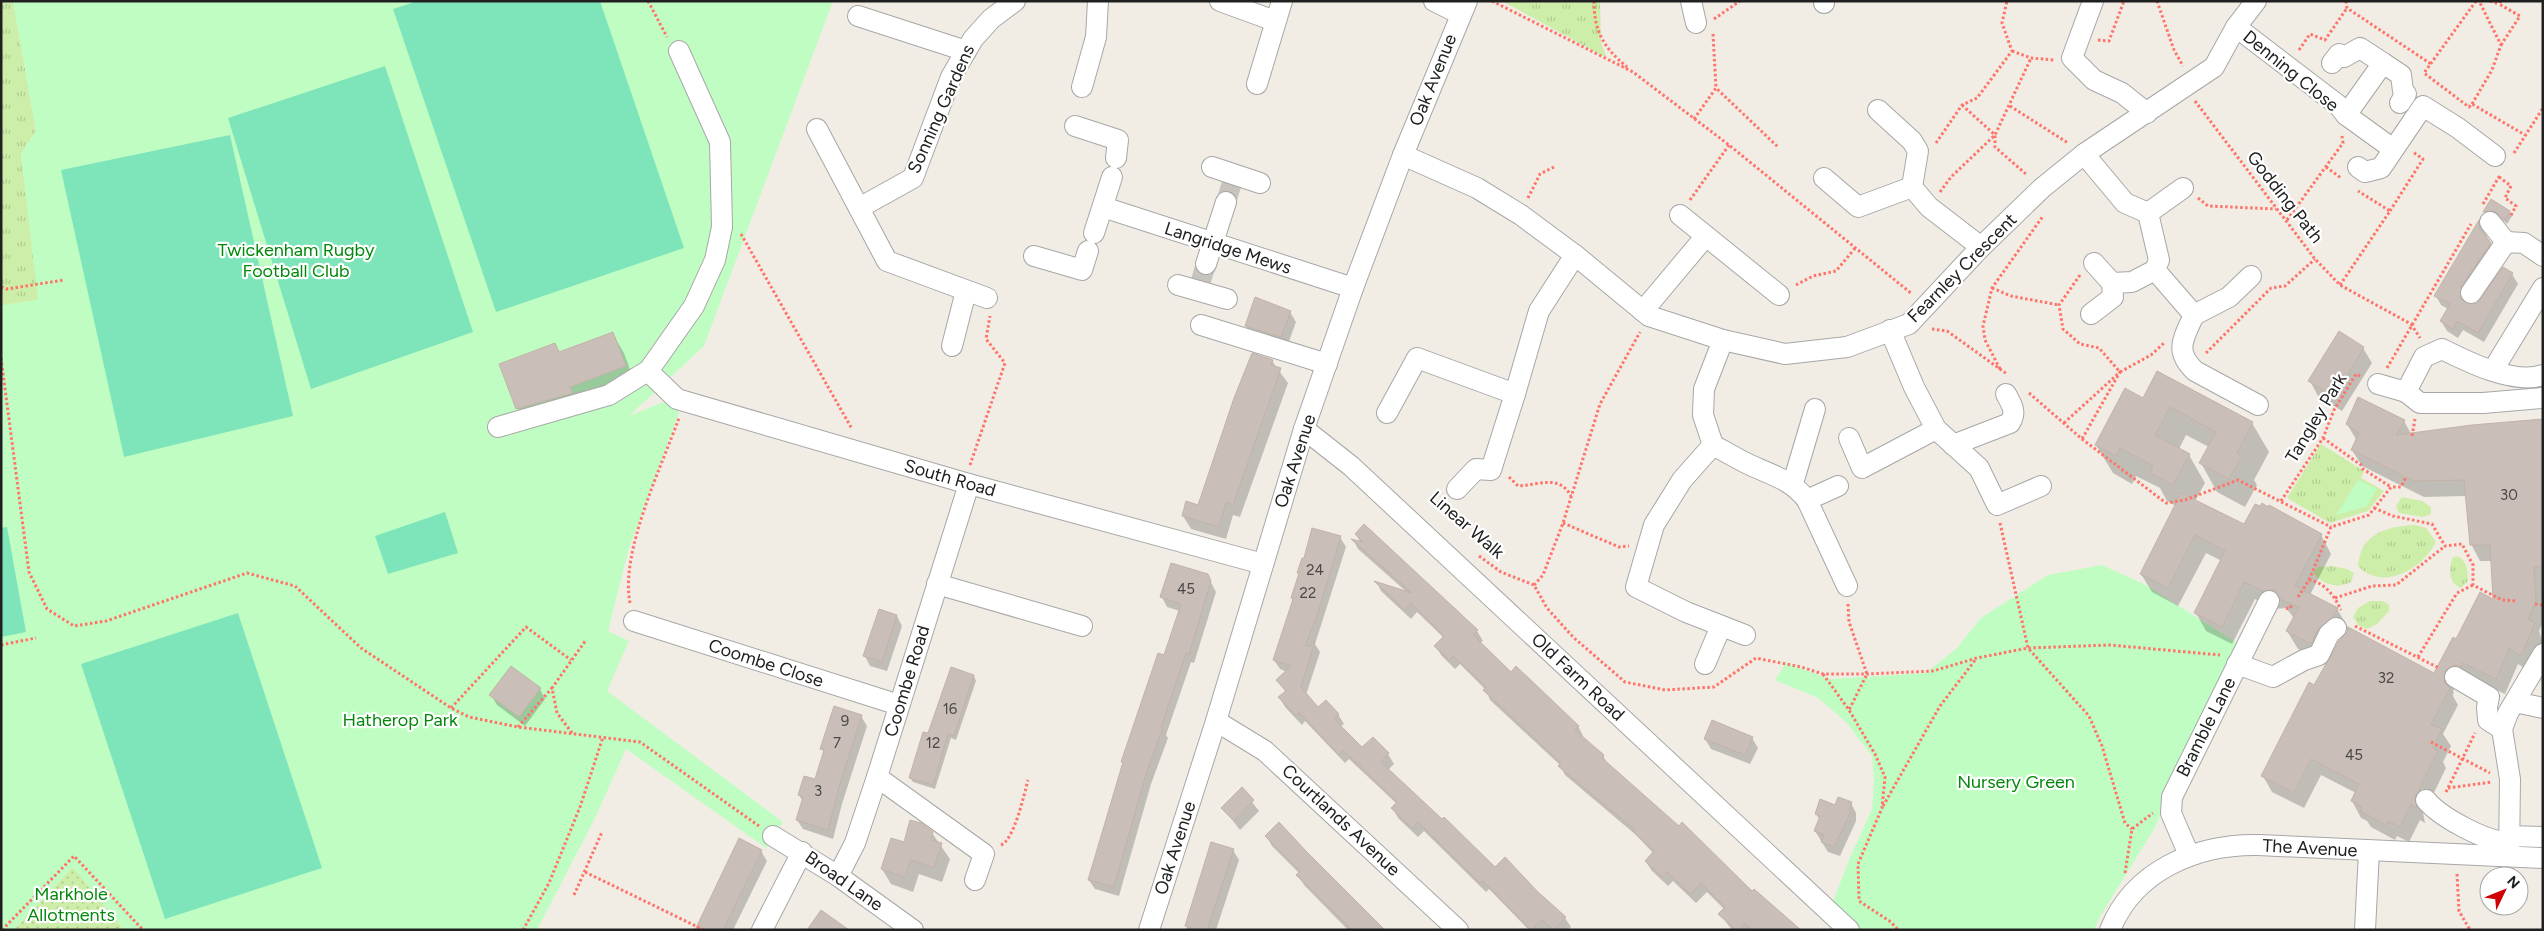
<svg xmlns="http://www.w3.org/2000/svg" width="2544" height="931" font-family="Figtree,sans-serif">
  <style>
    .grass { fill: url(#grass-tufts) }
    .park { fill: #c0fdc3 }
    .garden { fill: url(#garden-dots) }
    .pitch { fill: #7ee5ba }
    .shadow { fill: #0003 }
    .building { fill: #c9bfb8; stroke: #c4b2a6 }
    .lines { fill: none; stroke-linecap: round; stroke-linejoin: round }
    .minor-tunnel { stroke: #c7c4be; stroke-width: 20; stroke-dasharray: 20 10; stroke-linecap: butt }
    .minor-casing { stroke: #a7a7a7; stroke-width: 22 }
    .path { stroke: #ff7368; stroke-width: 3; stroke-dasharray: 2.5 2.5; stroke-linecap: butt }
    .minor { stroke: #fff; stroke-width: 20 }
    .labels { text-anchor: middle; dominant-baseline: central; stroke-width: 4.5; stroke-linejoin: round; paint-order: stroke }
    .number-label { font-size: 15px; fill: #4a4846 }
    .street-label { font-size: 18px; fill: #202020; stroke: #fff }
    .park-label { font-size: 18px; fill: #03880b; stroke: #fff }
  </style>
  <defs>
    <pattern id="grass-tufts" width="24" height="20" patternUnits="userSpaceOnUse" patternTransform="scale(1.25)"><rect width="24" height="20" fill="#cdeea8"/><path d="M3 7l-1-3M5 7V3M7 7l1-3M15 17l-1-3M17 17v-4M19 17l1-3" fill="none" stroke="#b0cc90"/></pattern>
    <pattern id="garden-dots" width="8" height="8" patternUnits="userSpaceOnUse" patternTransform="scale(1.25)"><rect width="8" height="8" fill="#cdeea8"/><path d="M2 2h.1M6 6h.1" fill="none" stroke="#b0cc90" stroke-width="1.8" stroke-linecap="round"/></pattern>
  </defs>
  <rect width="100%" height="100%" fill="#f1ede5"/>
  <g class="grass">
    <path d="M1 1H13L36 131 21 154 39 300 1 383Z"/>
    <path d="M1502 1H1600L1601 43 1607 58Z"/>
    <path d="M2321 444 2364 471 2361 478 2384 491 2368 511 2330 523 2287 498Z"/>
    <path d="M2402 497 2422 501 2431 507V514L2424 517 2399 513 2396 506Z"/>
    <path d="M2415 525 2426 528 2436 542C2422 569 2383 592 2358 566 2360 534 2387 526 2415 525Z"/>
    <path d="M2457 556C2467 560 2468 571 2468 581L2461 588C2447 582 2450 570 2452 558Z"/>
    <path d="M2332 566 2347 569 2354 573 2351 582C2337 589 2324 585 2313 573L2318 567Z"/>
    <path d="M2370 601H2383L2389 605V611L2377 624 2367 629 2359 626 2353 617 2358 608Z"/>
  </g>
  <g class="park">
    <path d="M13 1H833L704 346 629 416 663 402 677 406 679 413 629 548 608 631 629 641 607 691 783 822 766 848 626 749 595 818 537 930H124L73 867 14 930H1V305L38 300 21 154 36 131Z"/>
    <path d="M2358 480 2377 489 2367 506 2336 515Z"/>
    <path d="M2102 565 2144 584 2242 646 2154 829 2099 918 2094 930H1860L1832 904 1849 860 1872 809 1874 780 1872 756 1846 722 1818 698 1775 680 1786 663 1830 679 1926 673 1957 648 1981 618 2048 575Z"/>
  </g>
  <path class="garden" d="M73 867 124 930H14Z"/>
  <g class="pitch">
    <path d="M418 1H600L684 248 496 312 393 9Z"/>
    <path d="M385 66 473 332 311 389 228 118Z"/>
    <path d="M230 135 293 416 124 457 61 170Z"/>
    <path d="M445 512 458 553 388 574 375 536Z"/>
    <path d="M7 527 26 632 1 637V528Z"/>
    <path d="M238 613 322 868 165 919 81 664Z"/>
  </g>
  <g class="shadow">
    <path d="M2492 201 2509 212 2512 216 2507 224 2498 215 2487 216 2485 212Z"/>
    <path d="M2479 222 2496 253 2466 297V304L2469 306 2477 305 2512 274 2518 284 2484 342 2463 330 2458 338 2447 331 2441 321 2448 309 2441 305 2436 296Z"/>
    <path d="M1290 312 1296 322 1287 347 1252 336 1246 326Z"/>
    <path d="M612 333 624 353 636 386 581 406 583 413 529 429 518 409 501 364 555 344 560 353Z"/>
    <path d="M2339 333 2363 348 2372 363 2342 411 2318 396 2310 381Z"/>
    <path d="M1272 361 1288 383 1240 517 1233 515 1226 539 1191 529 1183 516 1198 506Z"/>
    <path d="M2158 373 2252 423 2269 452 2254 480 2257 485 2245 507 2217 492 2201 463 2209 447 2186 435 2179 449 2189 455 2205 483 2195 501 2244 526 2321 535 2331 554 2310 595 2337 609 2348 627 2343 635 2329 647 2322 662 2298 649 2287 631 2294 618 2286 608 2274 609 2255 599 2232 644 2206 631 2196 613 2222 561 2206 553 2178 606 2152 592 2141 574 2176 506 2167 501 2160 488 2136 476 2132 484 2113 473 2096 445 2144 400Z"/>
    <path d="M2404 421 2411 434 2543 421V622L2539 631 2543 643 2530 672 2518 664 2505 694 2472 678 2454 687 2453 696 2458 705 2443 734 2451 746 2443 762 2446 768 2428 805 2429 807 2423 813 2425 823 2420 820 2409 842 2397 836 2395 840 2371 827 2367 821 2361 818 2352 801 2356 793 2321 775 2304 808 2272 792 2263 776 2314 687 2435 675 2457 640 2495 601 2492 561H2480L2471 544 2466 496 2424 497 2362 466 2352 450 2357 441 2347 424Z"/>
    <path d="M1365 525 1477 631 1483 641 1480 643 1511 674 1578 726 1583 736 1582 738 1603 756 1609 766 1797 930H1732L1720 914 1724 909 1707 892 1696 903 1673 881 1668 886 1652 871 1646 862 1654 854 1636 835 1565 775 1560 765 1490 700 1486 690 1460 664 1455 669 1441 655 1436 646 1444 638 1417 612 1411 619 1381 591 1377 583 1409 594 1358 549 1354 541 1361 543 1356 535Z"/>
    <path d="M1340 537 1346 547 1315 644 1320 652 1306 695 1318 709 1338 714 1344 724 1340 727 1362 749 1373 738 1388 754 1394 764 1388 770 1495 869 1537 893 1565 918 1571 927 1568 930H1529L1489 889 1486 892 1424 831 1418 837 1398 818 1393 808 1397 804 1349 759 1345 763 1305 721 1302 725 1285 707 1280 698 1286 693 1278 680 1287 672 1280 669 1274 660 1294 601 1292 598 1300 575 1298 572Z"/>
    <path d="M1207 575 1216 592 1194 663 1191 662 1166 735 1168 738 1151 784 1119 896 1095 889 1089 880 1123 764 1122 762 1165 657 1180 611 1167 607 1162 597Z"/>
    <path d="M897 616 902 626 887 671 870 666 865 656Z"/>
    <path d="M974 676 976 681 956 740 951 738 935 789 913 782 910 777 929 735Z"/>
    <path d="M540 689 545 699 525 726 497 705 491 695Z"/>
    <path d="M861 716 867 726 842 804 833 839 803 829 797 820 803 802 799 795 816 781 824 753 822 749Z"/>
    <path d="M1752 738 1758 748 1750 764 1711 749 1705 739Z"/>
    <path d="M1242 789 1259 811 1240 830 1223 808Z"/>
    <path d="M1851 803 1856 813V821L1840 856 1828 852 1815 831 1820 820 1816 814Z"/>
    <path d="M932 833 950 859 942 882 919 874 913 892 891 884 882 869 904 844Z"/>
    <path d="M1267 837 1384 930H1348L1304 885 1298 875 1299 873 1272 846Z"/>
    <path d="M1212 843 1233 850 1239 860 1216 930H1186Z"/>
    <path d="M761 851 767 861 733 930H696Z"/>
  </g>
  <g class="building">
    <path d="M2491 199 2510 211 2504 221 2495 211 2483 212Z"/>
    <path d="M2479 220 2480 229 2491 243 2461 286V299L2470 305 2477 303 2503 267 2513 273 2478 333 2457 321 2453 329 2440 321 2450 304 2434 296Z"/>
    <path d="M1255 297 1291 311 1281 337 1245 326Z"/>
    <path d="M2339 331 2364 347 2334 397 2308 381Z"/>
    <path d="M613 332 626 366 570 387 573 393 516 409 499 364 555 343 559 352Z"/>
    <path d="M1252 353 1273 360 1271 365 1281 368 1233 505 1226 502 1219 527 1182 516 1186 501 1198 505 1234 398Z"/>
    <path d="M2157 371 2253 422 2237 453 2242 456 2229 479 2199 463 2216 432 2170 407 2155 435 2190 454 2173 485 2150 473 2153 466 2120 448 2116 456 2095 445 2125 388 2143 398Z"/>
    <path d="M2358 397 2405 420 2396 435 2472 425 2543 419V566L2534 567 2536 601 2528 619 2535 623 2521 656 2509 648 2496 679 2463 663 2461 667 2455 665 2445 671 2444 682 2450 688 2431 724 2442 729 2433 748 2438 751 2419 789 2420 790 2415 796 2417 808 2411 805 2400 827 2388 821 2386 825 2360 811 2362 807 2351 801 2359 784 2311 759 2294 793 2261 776 2309 682 2314 685 2339 641 2347 632 2348 627 2434 673 2453 637 2456 639 2480 592 2493 599 2490 545H2470L2464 480 2414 481 2351 450 2359 433 2346 424Z"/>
    <path d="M2181 493 2244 524 2255 504 2260 506 2262 503 2268 507 2269 505 2322 534 2295 586 2338 608 2333 617 2318 629 2311 644 2286 631 2299 607 2281 600 2274 590 2263 591 2244 582 2222 627 2194 613 2225 551 2195 535 2168 588 2140 574Z"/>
    <path d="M1364 524 1478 630 1473 635 1511 672 1516 666 1579 726 1575 730 1604 755 1602 758 1679 826 1682 822 1752 891 1754 889 1801 930H1752L1745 923 1739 930H1736L1718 914 1725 907 1701 883 1690 894 1667 872 1662 877 1645 861 1654 851 1633 831 1634 829 1558 766 1561 763 1483 690 1486 687 1453 656 1449 660 1434 646 1444 636 1411 603 1405 610 1374 581 1412 593 1351 539 1363 542 1355 534Z"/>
    <path d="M1312 528 1341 536 1317 616 1305 645 1310 647 1315 641 1301 687 1318 707 1326 700 1339 714 1334 719 1362 747 1373 737 1389 753 1381 762 1442 819 1444 817 1495 867 1505 857 1538 892 1566 917 1554 930 1542 920 1531 930 1483 881 1480 883 1418 822 1412 828 1391 808 1397 802 1343 750 1339 755 1299 712 1296 716 1278 697 1286 691 1276 680 1291 666 1273 660 1293 599 1291 598 1299 573H1297L1302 558H1304Z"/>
    <path d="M1171 563 1208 574 1211 581 1189 654 1186 653 1161 727 1163 728 1146 774 1114 887 1088 880 1123 762H1121L1158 653 1164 655 1181 604 1160 597Z"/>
    <path d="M879 609 897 615 882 662 863 656Z"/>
    <path d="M511 666 541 688 519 717 489 695Z"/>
    <path d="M951 667 974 675 954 736 948 734 933 785 909 778 923 732 928 733Z"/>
    <path d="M834 706 862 715 838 790 828 830 796 820 803 797 798 795 804 776 815 779 824 750 820 749Z"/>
    <path d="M1712 720 1753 737 1745 755 1704 739Z"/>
    <path d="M1242 787 1254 800 1234 821 1221 808Z"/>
    <path d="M1838 797 1852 802 1849 809 1851 811 1834 847 1821 842 1824 835 1814 831 1820 816 1815 814 1820 799 1835 805Z"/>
    <path d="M910 820 921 823 933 832 931 840 942 843 934 868 911 860 905 877 881 869 891 838 904 842Z"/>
    <path d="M1279 822 1305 850 1385 930H1352L1296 875 1300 871 1265 836Z"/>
    <path d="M739 838 762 850 746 883 723 930H695Z"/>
    <path d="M1211 842 1234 849 1207 930H1197L1185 926Z"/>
    <path d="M821 910 849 930H807Z"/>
  </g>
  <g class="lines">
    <g class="minor-tunnel">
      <path d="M1226 202 1232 183"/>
      <path d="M1200 284 1206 264"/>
    </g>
    <g class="minor-casing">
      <g id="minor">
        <path d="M1220 1 1275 21"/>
        <path d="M1434 1 1460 14"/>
        <path d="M1691 1 1696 23"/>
        <path d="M1824 1V3"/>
        <path d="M2093 1 2072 58 2094 80 2122 93 2147 113"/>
        <path d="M858 16 966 51"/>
        <path d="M2236 27 2338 105 2346 115 2393 149"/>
        <path d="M2332 63 2339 54 2344 57 2360 48 2383 63"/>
        <path d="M1257 84 1282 1"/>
        <path d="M1082 87 1096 37 1098 1"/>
        <path d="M1878 110 1912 141 1918 151 1912 187"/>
        <path d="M2346 115 2383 63 2401 75 2403 91 2406 94 2400 103"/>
        <path d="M1075 126 1118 140 1116 158"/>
        <path d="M817 129 887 261 987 298"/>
        <path d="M2084 154 2125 203 2148 213 2159 260 2155 270 2194 315 2229 297 2251 276"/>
        <path d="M1403 155 1477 188 1521 215 1575 255 1649 316 1723 340 1785 354 1847 347 1909 324 1981 247 2042 188 2084 154 2214 67 2236 27 2256 1"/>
        <path d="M1212 167 1260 183"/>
        <path d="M2358 167 2365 172 2381 168 2423 106 2458 128 2495 156"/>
        <path d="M1824 178 1858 207 1912 187 1929 207 1981 247"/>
        <path d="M1103 207 1353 288"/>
        <path d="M859 208 913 178 951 77 973 39 991 19 1015 1"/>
        <path d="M2148 213 2183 188"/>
        <path d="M1680 215 1779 295"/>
        <path d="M2490 222 2506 242"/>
        <path d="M1094 233 1112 177"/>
        <path d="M1034 256 1082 270 1088 251"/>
        <path d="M2094 263 2112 283 2132 282 2155 270"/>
        <path d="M1206 264 1226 202"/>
        <path d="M1178 285 1227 299"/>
        <path d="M2471 293 2506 242 2524 243 2543 256"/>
        <path d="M1643 311 1705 237"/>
        <path d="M2091 314 2113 297 2112 283"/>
        <path d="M2194 315C2183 339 2174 351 2195 371L2258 405"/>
        <path d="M1201 325 1327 364"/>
        <path d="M1890 330 1914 387 1936 429 1979 468 1997 505 2041 486"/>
        <path d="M1723 340 1704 389 1703 415 1713 445C1724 451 1736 458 1748 464 1771 475 1791 479 1807 500L1847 586"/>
        <path d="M952 346 966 291"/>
        <path d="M649 370 653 376 677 399 969 484 1263 564"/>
        <path d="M2493 370 2543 288"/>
        <path d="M2543 375C2514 385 2468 362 2442 349L2424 357 2406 392 2420 403H2483L2543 398"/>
        <path d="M2378 384 2406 392"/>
        <path d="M1387 413 1417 358 1515 394 1539 311 1575 255"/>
        <path d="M498 427 609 395 649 370 694 306 715 260 722 227 720 142 679 51"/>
        <path d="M1304 429 1351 466 1849 930"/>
        <path d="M1849 438 1862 468 1936 429"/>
        <path d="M1713 445 1682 480 1654 525 1636 587 1686 612 1745 635"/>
        <path d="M1953 445 2010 423C2017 412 2012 405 2006 394"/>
        <path d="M1793 483 1815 409"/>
        <path d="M1457 489 1476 469 1491 470 1515 394"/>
        <path d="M1807 500 1838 486"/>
        <path d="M937 584 1082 626"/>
        <path d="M634 621 899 705"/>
        <path d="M1705 664 1721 626"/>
        <path d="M2237 664 2273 677 2304 660 2319 655 2329 634 2336 628"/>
        <path d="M2455 677 2489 697 2487 707 2488 720 2502 729"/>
        <path d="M2515 702 2543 708"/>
        <path d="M1216 721 1265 751 1458 930"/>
        <path d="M877 777 984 854 975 880"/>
        <path d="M2426 800C2440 817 2486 842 2508 842"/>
        <path d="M773 836 838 876 913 930"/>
        <path d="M2509 836 2543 837"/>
        <path d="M2189 855 2171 813 2172 797 2269 601"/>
        <path d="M2509 856 2510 779 2502 729 2508 713 2543 654"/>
        <path d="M838 876 855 843 877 777 969 484"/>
        <path d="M762 930 802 852"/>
        <path d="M1149 930 1216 721 1304 429 1353 288 1403 155 1467 1"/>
        <path d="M2110 930C2134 870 2197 844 2258 845L2543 858"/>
        <path d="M2365 930 2369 851"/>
      </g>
    </g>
    <g class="path">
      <path d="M648 1 667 37"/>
      <path d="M1492 1 1633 72 1729 145 1912 294"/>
      <path d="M1594 1C1594 32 1604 48 1627 67"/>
      <path d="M2157 1 2174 50 2183 66"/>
      <path d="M2346 1 2347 8 2431 64"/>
      <path d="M2476 1 2424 73 2469 107 2472 104 2525 135"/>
      <path d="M2490 1 2499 4"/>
      <path d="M2501 1 2499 4 2520 16 2501 45"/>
      <path d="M1714 19 1740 1"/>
      <path d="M1713 34 1716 88"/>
      <path d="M2098 40 2109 41 2124 1"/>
      <path d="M2299 50 2310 34 2325 40 2347 8"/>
      <path d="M2012 51 2031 58 2054 60"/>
      <path d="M2195 101 2315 259 2340 285 2411 324"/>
      <path d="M2472 104 2492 70 2501 45 2479 1"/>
      <path d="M1962 105 1995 135V147L2027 175"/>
      <path d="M2010 106 2068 143"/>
      <path d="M1694 119 1716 88 1778 147"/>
      <path d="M1936 143 1962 105 1977 98 2012 51 2002 23 2007 1"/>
      <path d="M2514 153 2543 108"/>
      <path d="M2326 167 2341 178"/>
      <path d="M2499 177 2511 186 2505 198 2516 206 2510 217"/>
      <path d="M1940 192 1951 177 1995 135 2031 58"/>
      <path d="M1528 198 1540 174 1554 167"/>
      <path d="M2198 198 2208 206 2276 209"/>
      <path d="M1690 200 1729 145"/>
      <path d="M2483 204 2500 175"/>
      <path d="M2390 211 2423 159 2413 152"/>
      <path d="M2287 220 2343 143 2342 136"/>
      <path d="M741 234 852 429"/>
      <path d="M2080 275 2059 305 2063 329 2080 344 2099 348 2120 372 2151 355 2164 343"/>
      <path d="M1796 285 1813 276 1836 271 1856 247"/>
      <path d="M2340 285 2390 211 2358 191"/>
      <path d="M1 287 7 289 64 280"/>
      <path d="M1992 288 2011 296 2059 305"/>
      <path d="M2411 324 2420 338"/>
      <path d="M1932 329 1947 331 2007 374"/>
      <path d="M2206 353 2271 288 2285 286 2315 259"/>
      <path d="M1 358 29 572 47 609 74 626 106 621 247 573 295 586 361 648 451 708 469 717 518 727 640 742 759 826"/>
      <path d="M2387 368 2471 224"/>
      <path d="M2000 369 1985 340 1983 326 1992 288 2043 216"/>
      <path d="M2029 393 2082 439 2166 503 2185 500 2238 480 2331 527"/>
      <path d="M2064 423 2120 372 2082 439"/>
      <path d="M2412 436 2415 419"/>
      <path d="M2323 438 2361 465 2363 469 2391 487"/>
      <path d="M970 465 1005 363 986 339 990 316"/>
      <path d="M1509 477 1518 486C1539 485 1559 474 1571 496"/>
      <path d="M2281 501 2323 438 2334 410 2356 374 2362 377"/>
      <path d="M2374 508 2393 516 2432 524 2445 546 2462 544 2473 565V585L2502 600 2517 601"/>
      <path d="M1563 523 1619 547 1629 546"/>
      <path d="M2000 523 2028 648 2089 716 2102 746 2125 823 2132 829"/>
      <path d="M1479 556 1501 572 1534 585 1547 608 1573 637 1625 682 1665 690 1714 687 1756 658 1801 667 1823 674H1867L1933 671 1977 658 2028 648 2110 645 2220 655"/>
      <path d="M2309 580 2331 527 2369 515 2391 487H2401L2406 477"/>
      <path d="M1534 585 1543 575 1563 523 1600 404 1640 332"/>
      <path d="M2298 597 2309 580C2326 583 2334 596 2341 610"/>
      <path d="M2335 598 2372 586 2396 585 2445 546"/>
      <path d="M630 603C620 552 661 468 679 418"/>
      <path d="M1848 604 1849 622 1867 674 1849 710"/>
      <path d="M2535 604 2543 605"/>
      <path d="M2286 608 2289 609 2292 605"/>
      <path d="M2355 626 2439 668"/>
      <path d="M1 645 36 638"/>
      <path d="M2418 657 2457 593 2473 585"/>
      <path d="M1823 674 1849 710 1875 754 1885 777 1882 808 1858 864 1859 901 1891 922 1898 930"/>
      <path d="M451 708 526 627 571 660"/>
      <path d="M518 727 552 688"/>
      <path d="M572 733 557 713 552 688 586 640"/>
      <path d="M2431 742 2490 773"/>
      <path d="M2448 788 2492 782"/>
      <path d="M2446 792 2475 733"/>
      <path d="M1883 806 1940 706 1976 659"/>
      <path d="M1001 845C1014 840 1024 795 1028 780"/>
      <path d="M585 872 704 930"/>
      <path d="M2125 873 2132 829 2153 813"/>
      <path d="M2457 874 2459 911 2470 930"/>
      <path d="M574 895 602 832"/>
      <path d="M2 930 74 856 143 930"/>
      <path d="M523 930 549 883 580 807 603 737"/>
    </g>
    <use href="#minor" class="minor"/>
  </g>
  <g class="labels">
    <g class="number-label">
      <text x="2509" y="495">30</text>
      <text x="1315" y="570">24</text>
      <text x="1186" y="589">45</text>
      <text x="1308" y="593">22</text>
      <text x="2386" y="678">32</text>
      <text x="950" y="709">16</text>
      <text x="845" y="721">9</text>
      <text x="837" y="743">7</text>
      <text x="933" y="743">12</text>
      <text x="2354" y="755">45</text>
      <text x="818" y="791">3</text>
    </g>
    <g class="street-label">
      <text transform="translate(2291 71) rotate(39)">Denning Close</text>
      <text transform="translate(1433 80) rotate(-68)">Oak Avenue</text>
      <text transform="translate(941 109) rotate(-66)">Sonning Gardens</text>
      <text transform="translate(2285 197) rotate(52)">Godding Path</text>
      <text transform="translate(1228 248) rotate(18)">Langridge Mews</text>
      <text transform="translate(1962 268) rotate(-45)">Fearnley Crescent</text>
      <text transform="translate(2316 418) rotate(-59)">Tangley Park</text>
      <text transform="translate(1295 461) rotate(-72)">Oak Avenue</text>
      <text transform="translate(950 478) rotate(16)">South Road</text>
      <text transform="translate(1467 525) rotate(41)">Linear Walk</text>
      <text transform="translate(766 663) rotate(18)">Coombe Close</text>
      <text transform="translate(1578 677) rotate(43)">Old Farm Road</text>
      <text transform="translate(907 681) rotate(-73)">Coombe Road</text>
      <text transform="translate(2206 727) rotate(-63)">Bramble Lane</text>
      <text transform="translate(1341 820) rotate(43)">Courtlands Avenue</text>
      <text transform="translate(1175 848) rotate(-72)">Oak Avenue</text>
      <text transform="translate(2310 848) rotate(3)">The Avenue</text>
      <text transform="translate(844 881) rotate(35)">Broad Lane</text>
    </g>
    <g class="park-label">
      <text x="296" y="250">Twickenham Rugby<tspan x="296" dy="21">Football Club</tspan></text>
      <text x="400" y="720">Hatherop Park</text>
      <text x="2016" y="782">Nursery Green</text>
      <text x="71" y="894">Markhole<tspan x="71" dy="21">Allotments</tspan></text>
    </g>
  </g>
  <rect width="2544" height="931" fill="none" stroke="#202020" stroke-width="5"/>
  <g transform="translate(2504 891) rotate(47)"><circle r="24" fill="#ffffff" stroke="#a6a6a6"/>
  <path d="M0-4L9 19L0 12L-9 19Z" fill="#cf0006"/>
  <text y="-8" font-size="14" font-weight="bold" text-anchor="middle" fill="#202020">N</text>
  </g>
</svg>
